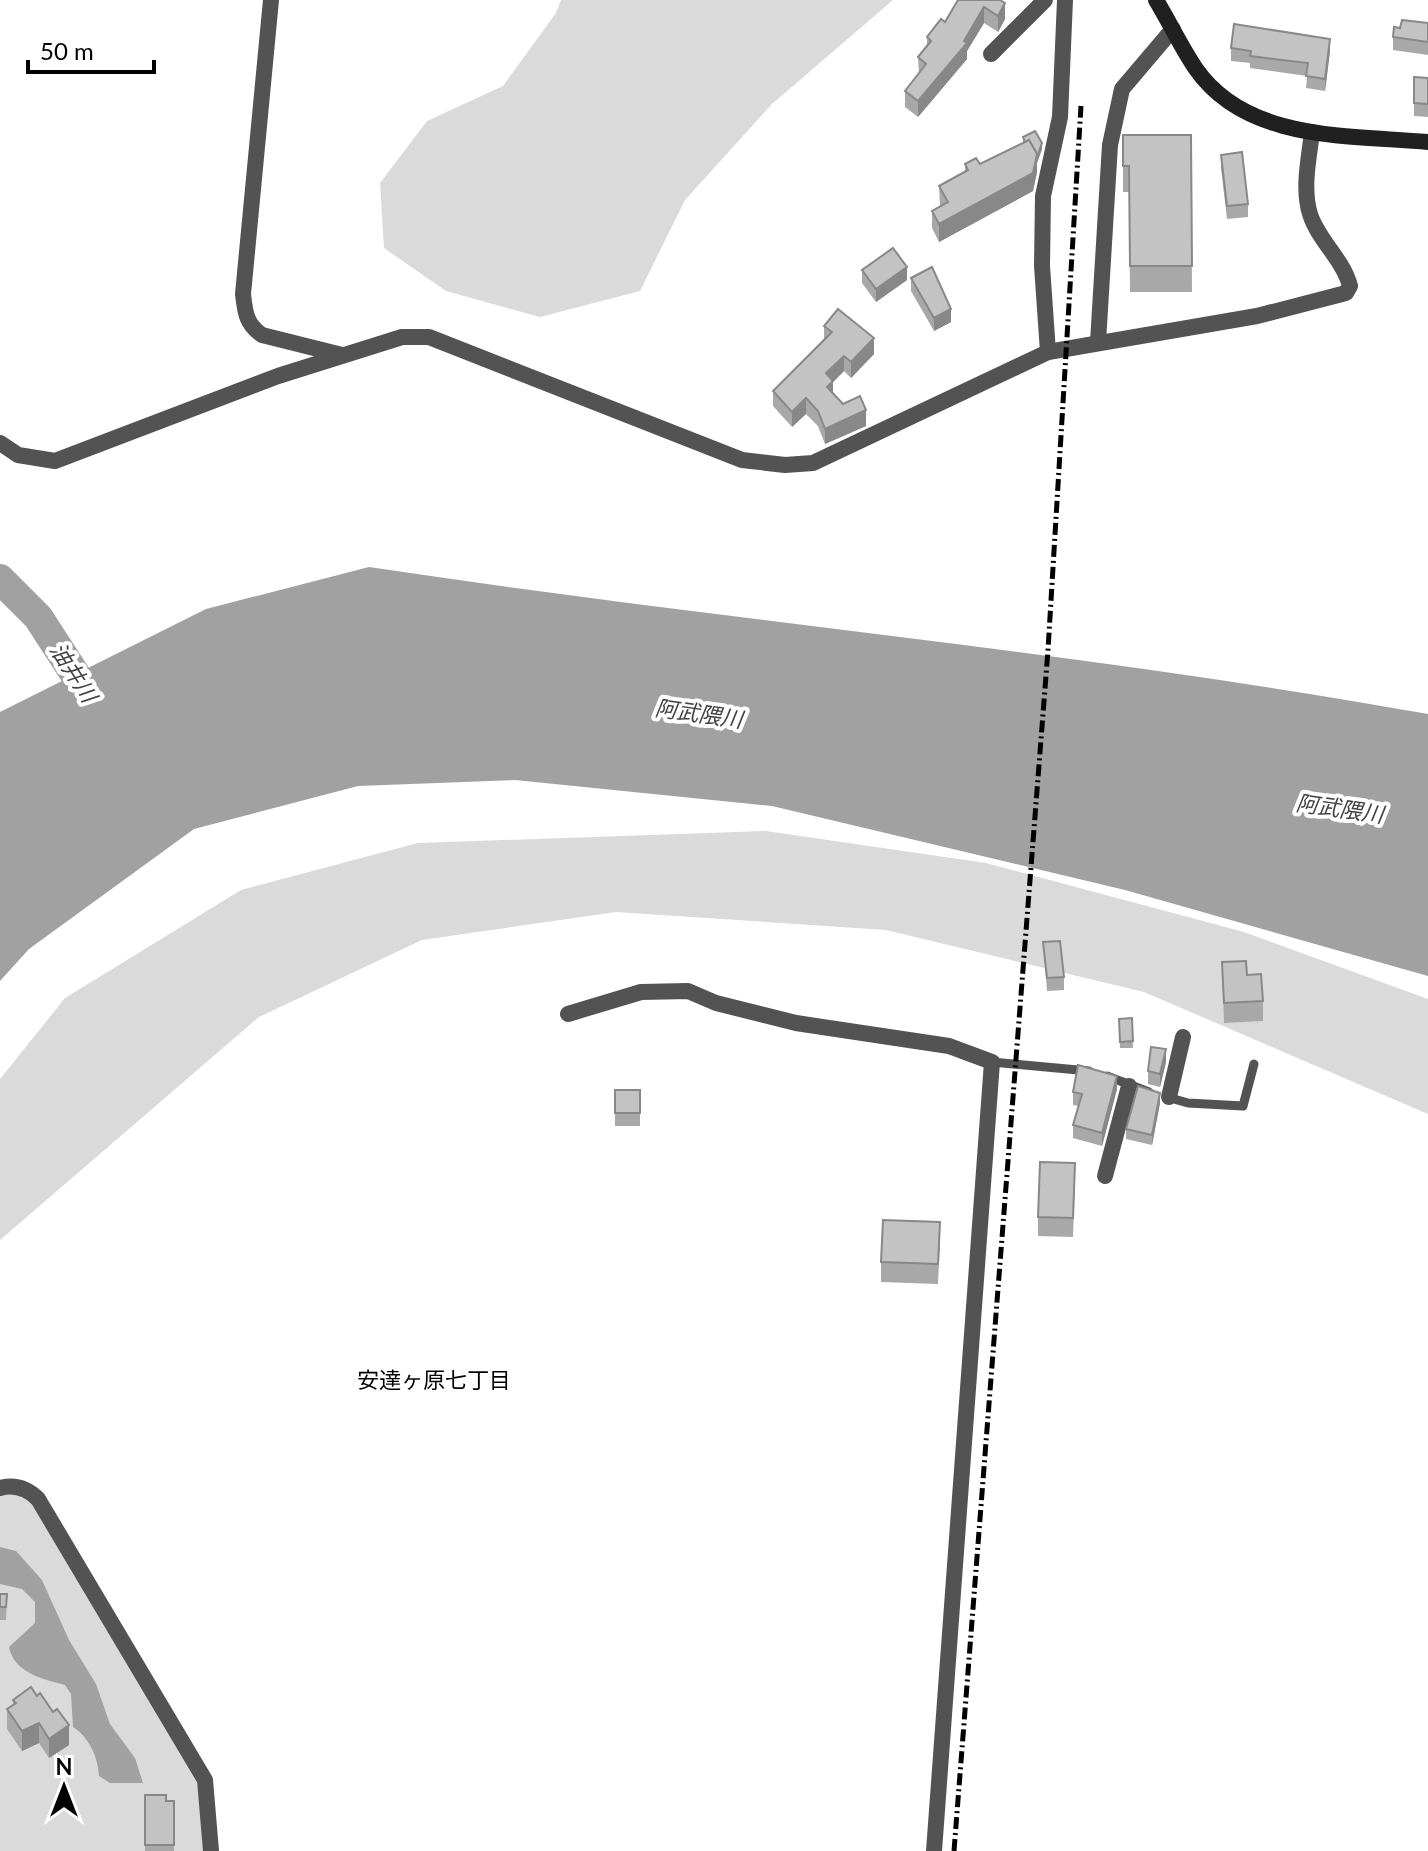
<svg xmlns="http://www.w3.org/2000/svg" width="1428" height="1851" font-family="Lato,'Noto Sans JP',sans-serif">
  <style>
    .green { fill: #dadada }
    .water { fill: #a1a1a1 }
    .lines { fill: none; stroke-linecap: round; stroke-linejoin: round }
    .river { stroke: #a1a1a1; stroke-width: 30 }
    .lane { stroke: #535353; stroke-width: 9 }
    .street { stroke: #535353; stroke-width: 16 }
    .secondary { stroke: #202020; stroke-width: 16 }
    .rail { stroke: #000; stroke-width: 5; stroke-dasharray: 12 4 2 4; stroke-linecap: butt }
    .wall { fill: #a8a8a8 }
    .shaded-wall { fill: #888 }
    .building { fill: #c3c3c3; stroke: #888; stroke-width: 2 }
    .labels { text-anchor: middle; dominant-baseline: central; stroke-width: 8; stroke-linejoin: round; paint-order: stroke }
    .water-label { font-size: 22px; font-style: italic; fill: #424242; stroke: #fff }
    .neighbourhood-label { font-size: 22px; fill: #000; stroke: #fff }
  </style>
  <rect width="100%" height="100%" fill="#fff"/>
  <g class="green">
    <path d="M561 0H893L772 104 685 200 640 291 540 317 446 291 384 248 380 183 427 121 503 86 556 13Z"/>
    <path d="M766 831 986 863 1244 932 1428 999V1114L1144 992 886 930 616 912 422 940 259 1017 0 1240V1079L65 998 241 890 418 843Z"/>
    <path d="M11 1491 29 1499 197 1778 201 1790 206 1851H0V1495Z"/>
  </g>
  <g class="water">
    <path d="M369 567C721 620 1077 651 1428 714V976L1125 890 772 806 515 780 358 786 194 829 29 949 0 981V712L206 609Z"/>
    <path d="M0 1547 16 1551 42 1580 69 1640 96 1684 110 1724 135 1758 143 1783H110L99 1776C98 1757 89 1737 73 1727L71 1694 65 1685C43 1679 14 1673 9 1647L35 1623V1602L22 1589 0 1584Z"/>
  </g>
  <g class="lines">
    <path class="river" d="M0 579 38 617 97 708"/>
    <g class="lane">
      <path d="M992 1062 1089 1071"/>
      <path d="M1107 1076 1149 1092"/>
      <path d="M1167 1097 1188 1103 1243 1106 1254 1064"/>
    </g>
    <g class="street">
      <path d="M271 0 243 294C245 312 246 324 262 335L342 355"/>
      <path d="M991 54 1045 0"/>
      <path d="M1098 342 1110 145 1122 89 1173 29"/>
      <path d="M1048 352 1042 266 1043 196 1060 117 1065 0"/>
      <path d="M0 443 18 455 55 461 278 376 402 337H429L742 460 785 465 813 463 1048 352 1257 316 1346 293 1350 286C1343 259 1318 240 1310 214 1302 188 1309 159 1312 132"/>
      <path d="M568 1014 641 992 688 991 716 1003 796 1023 949 1046 992 1062 934 1851"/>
      <path d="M1169 1097 1183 1037"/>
      <path d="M1105 1176 1129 1086"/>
      <path d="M0 1488C15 1484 27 1488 38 1499L205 1780 211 1851"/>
    </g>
    <path class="secondary" d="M1156 0C1170 23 1181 47 1196 69 1247 142 1350 135 1428 142"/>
    <path class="rail" d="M954 1851 1048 650 1081 106"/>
  </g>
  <g class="wall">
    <path d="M1000 0 1005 19 998 32 984 23 967 51V59L918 117 905 107V91L919 74 918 57 927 46V37L945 22Z"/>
    <path d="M1428 23V55L1393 50V37L1400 28Z"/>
    <path d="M1231 48 1330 51 1325 91 1306 88 1307 76 1250 68V63L1231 61Z"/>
    <path d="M1414 77 1428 78V117L1414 116Z"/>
    <path d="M1123 135H1191L1192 292H1130L1129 192H1123Z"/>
    <path d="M1023 137 1042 149 1037 163V172L1033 191 939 242 932 228V211L940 206 939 186 965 172V164H980L1023 143Z"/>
    <path d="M1221 155 1248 204V217L1227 219 1221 168Z"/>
    <path d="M862 270 907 280 876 302 862 283Z"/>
    <path d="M911 278 951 322 934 331 911 291Z"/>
    <path d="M824 326 874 354 851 378 844 371 833 382V393L866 426 825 444 818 426 806 414 792 427 773 406V391L824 339Z"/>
    <path d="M1043 942 1064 977V990L1047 991Z"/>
    <path d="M1222 962 1247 975 1263 1001V1021L1224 1023Z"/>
    <path d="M1132 1018 1133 1048H1120L1119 1019Z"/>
    <path d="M1166 1062 1160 1087 1148 1084V1071Z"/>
    <path d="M1117 1089 1102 1146 1073 1138V1125L1079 1106 1073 1105V1092Z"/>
    <rect x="615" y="1090" width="25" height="36"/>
    <path d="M1160 1103 1152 1145 1126 1139V1129Z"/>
    <path d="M1075 1183 1073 1237 1038 1236V1217Z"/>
    <path d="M940 1241 938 1284 881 1282V1262Z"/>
    <path d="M0 1594H7L6 1620H0Z"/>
    <path d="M13 1700 69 1745 49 1758 39 1743 22 1751 7 1729V1709L13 1705Z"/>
    <path d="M145 1795 166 1801H174V1851H145Z"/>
  </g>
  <g class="shaded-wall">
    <path d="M1005 3V19L998 32V16Z"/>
    <path d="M984 7V23L967 51V59L918 117V101L964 41Z"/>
    <path d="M1330 39V51L1325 91V79Z"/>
    <path d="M1042 143V149L1037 163V172L1033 191 939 242V224L1037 154Z"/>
    <path d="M907 267V280L876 302V289Z"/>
    <path d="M951 309V322L934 331V318Z"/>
    <path d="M874 338V354L851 378V362Z"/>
    <path d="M844 356V371L833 382V396L827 402 826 373Z"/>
    <path d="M806 398V414L792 427V412Z"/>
    <path d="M866 410V426L825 444V429Z"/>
    <path d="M1166 1049V1062L1160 1087V1074Z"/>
    <path d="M1117 1076V1089L1102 1146V1133Z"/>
    <path d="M1160 1093V1103L1152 1145V1135Z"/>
    <path d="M39 1723V1743L22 1751V1731Z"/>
    <path d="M69 1725V1745L49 1758V1739Z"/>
  </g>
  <g class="building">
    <path d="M958 0H1000L1005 3 998 16 984 7 964 41 967 43 918 101 905 91 926 64 918 57 931 41 927 37 941 19 945 22Z"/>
    <path d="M1402 20 1428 23V42L1393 37 1394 27 1400 28Z"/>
    <path d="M1234 24 1330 39 1325 79 1306 76 1308 63 1250 56 1251 51 1231 48Z"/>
    <path d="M1414 77 1428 78V104L1414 103Z"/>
    <path d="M1035 131 1042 143 1037 157V154L1029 140 1025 142 1023 137Z"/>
    <path d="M1123 135H1191L1192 266H1130L1129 166H1123Z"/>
    <path d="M1029 140 1037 154 1033 173 939 224 932 211 948 202 939 186 968 170 965 164 976 158 980 164Z"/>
    <path d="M1242 152 1248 204 1227 206 1221 155Z"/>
    <path d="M893 248 907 267 876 289 862 270Z"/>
    <path d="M932 267 951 309 934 318 911 278Z"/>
    <path d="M838 309 874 338 851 362 844 356 826 373 833 381 827 387 843 404 860 396 866 410 825 429 818 411 806 398 792 412 773 391 832 332 824 326Z"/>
    <path d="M1060 941 1064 977 1047 978 1043 942Z"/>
    <path d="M1246 961 1247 975 1261 974 1263 1001 1224 1003 1222 962Z"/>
    <path d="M1132 1018 1133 1041 1120 1042 1119 1019Z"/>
    <path d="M1151 1047 1166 1049 1160 1074 1148 1071Z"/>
    <path d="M1078 1065 1117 1076 1102 1133 1073 1125 1082 1094 1073 1092Z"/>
    <path d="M1138 1086 1160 1093 1152 1135 1126 1129Z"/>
    <rect x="615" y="1090" width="25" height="23"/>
    <path d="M1040 1162 1075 1163 1073 1218 1038 1217Z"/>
    <path d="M883 1220 940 1222 938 1264 881 1262Z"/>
    <path d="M0 1594H7L6 1607H0Z"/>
    <path d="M31 1687 37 1696 40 1693 53 1712 57 1709 69 1725 49 1739 39 1723 22 1731 7 1709 16 1703 13 1700Z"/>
    <path d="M145 1795H166V1801H174V1845H145Z"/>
  </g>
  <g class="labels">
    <g class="water-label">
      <text transform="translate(74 672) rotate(57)">油井川</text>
      <text transform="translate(699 713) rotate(8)">阿武隈川</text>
      <text transform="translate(1340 808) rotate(8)">阿武隈川</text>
    </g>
    <g class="neighbourhood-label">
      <text x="434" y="1379">安達ヶ原七丁目</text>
    </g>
  </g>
  <g transform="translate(64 1787)" stroke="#ffffff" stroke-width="6" paint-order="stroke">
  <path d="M0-6L14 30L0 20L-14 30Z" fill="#000000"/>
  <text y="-12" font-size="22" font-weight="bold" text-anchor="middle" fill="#000000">N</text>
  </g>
  <path d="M28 60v12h126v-12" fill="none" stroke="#000000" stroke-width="4"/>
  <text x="40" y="60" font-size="24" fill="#000000" stroke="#ffffff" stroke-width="6" paint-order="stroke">50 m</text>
</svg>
